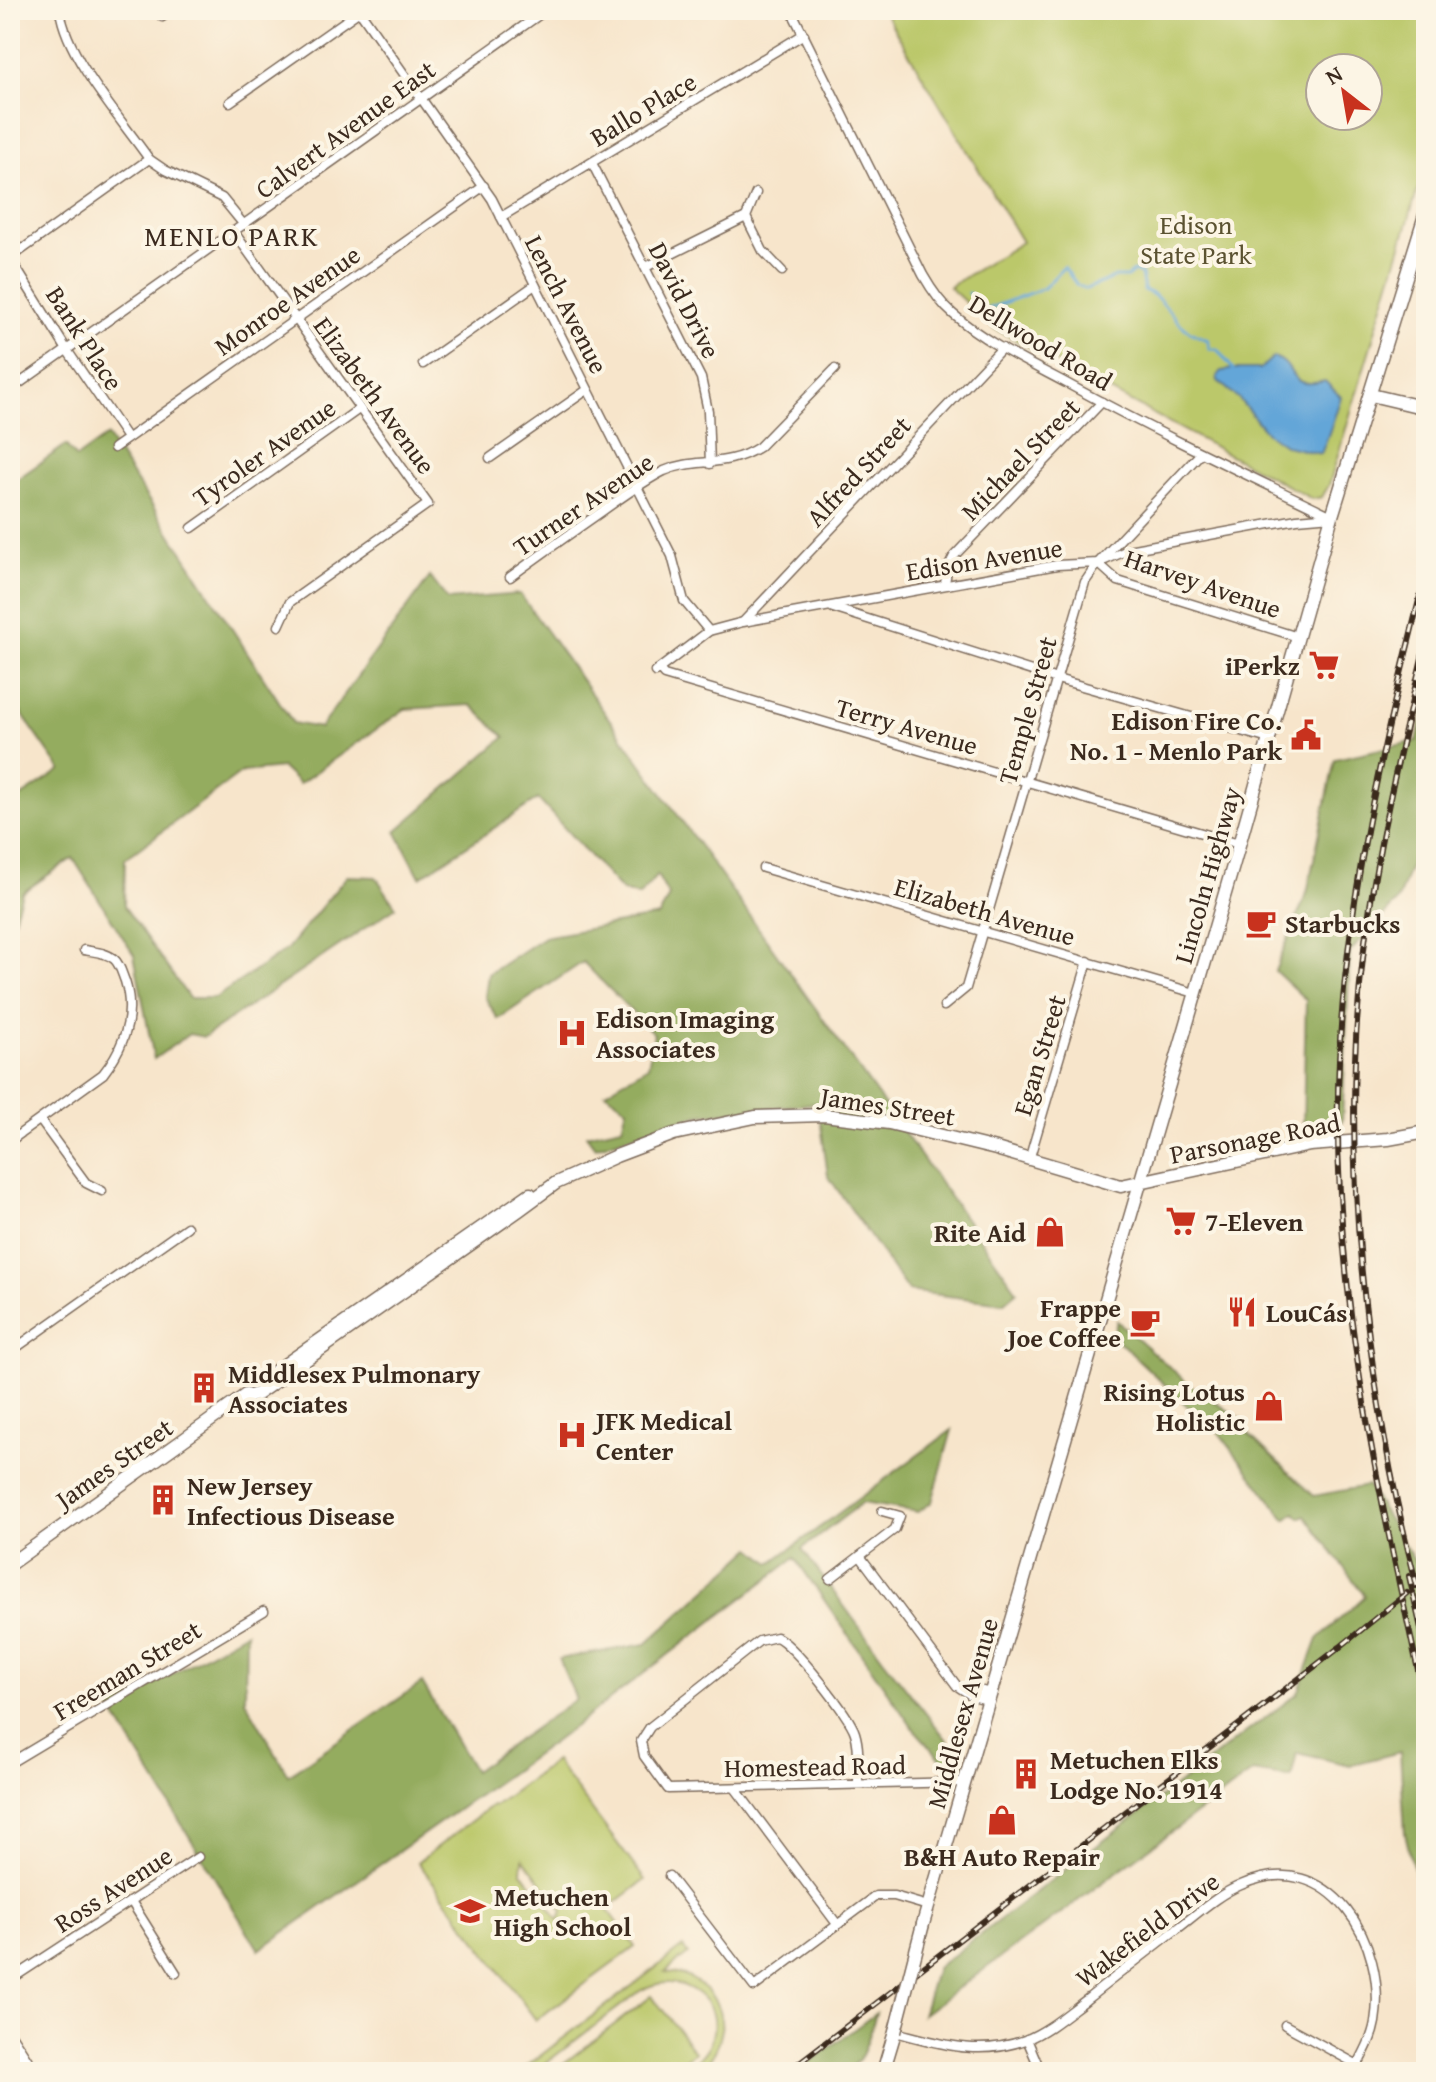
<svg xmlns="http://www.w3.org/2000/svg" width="1436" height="2082" font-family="'Gentium Book Plus',serif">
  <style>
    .green { fill: #bbc86a; stroke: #7b7944; stroke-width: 2; fill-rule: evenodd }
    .forest { fill: #94ac5e; stroke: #686b3e; stroke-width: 2 }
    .water { fill: #63a6d8; stroke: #4f687b; stroke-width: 2 }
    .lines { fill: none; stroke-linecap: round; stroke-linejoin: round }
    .stream { stroke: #63a6d8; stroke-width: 3 }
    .street-casing { stroke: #7d6b5b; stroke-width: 11 }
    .secondary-casing { stroke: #7d6b5b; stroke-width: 15 }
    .street { stroke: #fff; stroke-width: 8 }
    .secondary { stroke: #fff; stroke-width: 12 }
    .rail-casing { stroke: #3b2a1e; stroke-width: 6 }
    .rail { stroke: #fcf5e5; stroke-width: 3; stroke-dasharray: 9; stroke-linecap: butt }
    .secondary-bridge-casing { stroke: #7d6b5b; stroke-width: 15; stroke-linecap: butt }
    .secondary-bridge { stroke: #fff; stroke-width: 12 }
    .labels { text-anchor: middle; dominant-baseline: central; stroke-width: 8; stroke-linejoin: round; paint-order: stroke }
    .street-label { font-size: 26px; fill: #3b2a1e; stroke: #fcf5e5 }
    .park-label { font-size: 26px; fill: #5b5231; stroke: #fcf5e5 }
    .poi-label { font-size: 26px; font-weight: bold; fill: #3b2a1e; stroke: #fcf5e5; text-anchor: start }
    .neighbourhood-label { font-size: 28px; letter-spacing: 2px; fill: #3b2a1e; stroke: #fcf5e5 }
  </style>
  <rect width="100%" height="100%" fill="#fcf5e5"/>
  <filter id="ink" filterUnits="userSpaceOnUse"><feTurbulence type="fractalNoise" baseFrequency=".0125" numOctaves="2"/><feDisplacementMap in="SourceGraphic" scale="16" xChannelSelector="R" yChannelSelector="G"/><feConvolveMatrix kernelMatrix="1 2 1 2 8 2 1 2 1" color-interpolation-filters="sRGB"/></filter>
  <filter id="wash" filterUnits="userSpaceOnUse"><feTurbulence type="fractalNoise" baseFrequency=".006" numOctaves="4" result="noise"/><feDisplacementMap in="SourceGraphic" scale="32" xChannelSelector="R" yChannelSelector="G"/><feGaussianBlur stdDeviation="1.8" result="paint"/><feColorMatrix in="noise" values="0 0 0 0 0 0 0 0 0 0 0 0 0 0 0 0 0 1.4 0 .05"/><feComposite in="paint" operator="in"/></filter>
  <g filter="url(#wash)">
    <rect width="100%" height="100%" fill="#f7e5cb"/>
    <g class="green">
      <path d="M883 10H1273L1426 17V162L1329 485 1322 497 1312 499 993 328 949 287 1022 242ZM1320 68H1368V116H1320Z"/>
      <path d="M555 1761 645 1880 607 1909 635 1947 536 2020 418 1862 492 1805 494 1806ZM523 1858 563 1911 559 1920 522 1872Z"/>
      <path d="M683 1947 688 1954 665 1972C721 1975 742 2037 697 2072H682C692 2064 703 2057 709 2045 729 2001 679 1967 640 1991L534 2072H519Z"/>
      <path d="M652 1996 695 2052 669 2072H552Z"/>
    </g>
    <g class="forest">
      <path d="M107 436 293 723 320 728 430 577 448 600 520 594 1017 1291 1003 1303 908 1291 828 1176 818 1103 698 1115 595 1147 586 1135 622 1127 627 1108 605 1092 648 1066 654 1034 583 962 498 1019 485 997 488 974 544 937 659 916 669 896 657 875 639 896 622 891 538 799 420 877 396 831 505 737 471 705 405 709 299 784 282 768 242 772 125 859 124 906 189 998H215L287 949 347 876 376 877 396 907 204 1037 189 1034 154 1059 134 955 73 858 22 893 10 932V804L61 770 10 697V484L66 445 76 458Z"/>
      <path d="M1426 704V821L1398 900 1350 952 1342 1122 1303 1126 1306 1000 1275 971 1307 893 1335 759 1417 741Z"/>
      <path d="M1117 1321 1190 1385 1247 1423 1245 1431 1314 1496 1367 1486 1426 1579V1921L1405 1833 1400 1752 1350 1765 1297 1753 1291 1778 1253 1772 922 2015 936 1968 1298 1693 1318 1639 1365 1596 1305 1515 1300 1518 1295 1513 1286 1520 1210 1421 1199 1417 1113 1336Z"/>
      <path d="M952 1430 932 1502 918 1512 862 1503 802 1549 883 1659 969 1768 942 1760 912 1727 795 1558 554 1742 259 1950 111 1709 246 1632 245 1700 288 1775 422 1683 474 1771 576 1699 559 1659 646 1644 752 1548 771 1563Z"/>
      <path d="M876 2013C858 2074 861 2072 797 2072Z"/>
    </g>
    <path class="water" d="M1273 357C1300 365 1283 391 1325 381L1341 397C1335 416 1329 434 1321 454L1286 446 1267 433 1239 399 1218 381 1217 376 1222 371 1233 369H1260Z"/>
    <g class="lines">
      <path class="stream" d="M968 293 985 310 1044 288 1064 267 1077 285 1086 289 1115 277H1127L1134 271 1141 274 1144 290C1167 299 1169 318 1189 331 1194 335 1202 337 1208 340L1209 349H1217L1233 369"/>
    </g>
  </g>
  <g filter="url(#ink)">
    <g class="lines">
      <g class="street-casing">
        <g id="street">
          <path d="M60 10C66 57 121 119 149 159L165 170 222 198 244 225"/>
          <path d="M359 10 492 199 672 556 684 601 709 631"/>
          <path d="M791 10 923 275C931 289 940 303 953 314 986 343 1029 363 1068 384 1154 431 1243 473 1332 516"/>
          <path d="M162 17 173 10"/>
          <path d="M230 102 361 10"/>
          <path d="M592 163 701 378 708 411 710 464"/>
          <path d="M501 217 804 34"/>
          <path d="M746 217 763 251 782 271"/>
          <path d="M234 232 428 504 290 602 279 626"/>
          <path d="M646 267 746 217 756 193"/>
          <path d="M423 364 535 285"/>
          <path d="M10 390 546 10"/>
          <path d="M127 438 67 350 13 263 16 254 20 251 149 159"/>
          <path d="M114 448 484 186"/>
          <path d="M490 458 587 390"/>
          <path d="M192 528 359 409"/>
          <path d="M1098 563 1118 581 1298 637"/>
          <path d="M510 577C540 555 571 533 601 512 621 498 642 482 664 471 696 457 725 469 759 447L835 369"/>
          <path d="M945 584 947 570 954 556 1102 402"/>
          <path d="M833 608 1057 679 1269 739"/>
          <path d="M744 621 1002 348"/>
          <path d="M659 669 664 675 1239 844"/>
          <path d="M655 672 709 631 743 622 1057 565 1098 563 1128 550 1297 519 1332 516"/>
          <path d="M763 868 1195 993"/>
          <path d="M944 1006 966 988 1085 582 1098 563 1201 453"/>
          <path d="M40 1120 86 1183 102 1191"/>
          <path d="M10 1141 103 1074C124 1047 136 1016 125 981 122 974 120 964 114 959 106 952 94 952 84 950"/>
          <path d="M1029 1160 1088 961"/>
          <path d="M10 1352 187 1227"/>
          <path d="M860 1556 957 1686 972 1696 988 1700"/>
          <path d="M830 1579 895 1529 900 1516 882 1511"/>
          <path d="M965 1690 974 1689 991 1693"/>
          <path d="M10 1763 264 1611"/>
          <path d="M858 1784C858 1767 860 1749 855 1733 850 1716 792 1642 776 1637L759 1641 650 1727 641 1741 644 1756 668 1789 964 1782"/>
          <path d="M735 1788 837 1924"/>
          <path d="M669 1876 754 1987 876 1896H894L928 1906"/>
          <path d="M131 1901 176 1973"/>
          <path d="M10 1980 198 1857"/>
          <path d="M1285 2025 1358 2065"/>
          <path d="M895 2032C942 2044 978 2057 1025 2040 1048 2031 1067 2014 1086 2000 1116 1976 1146 1953 1177 1929 1197 1914 1217 1895 1241 1885 1330 1845 1388 1944 1375 2022 1372 2040 1362 2056 1354 2072"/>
          <path d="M1027 2039 1041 2072"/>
        </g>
      </g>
      <g class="secondary-casing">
        <g id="secondary">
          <path d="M1371 395 1426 408"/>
          <path d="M263 1380 530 1194"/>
          <path d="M243 1398 257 1394 519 1210 556 1183 616 1156 674 1134 755 1117 824 1115 889 1123 996 1149 1121 1186 1310 1145 1388 1139 1426 1132"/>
          <path d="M10 1564 246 1395"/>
          <path d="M923 1924 1233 866 1332 516 1426 212"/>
          <path d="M10 2036 33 2072"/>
          <path d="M883 2072 895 2032"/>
        </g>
      </g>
      <use href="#street" class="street"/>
      <use href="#secondary" class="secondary"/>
      <g class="rail-casing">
        <g id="rail">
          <path d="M1426 572C1386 733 1346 894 1339 1060 1329 1279 1379 1494 1426 1706"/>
          <path d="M1409 1576 1426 1650"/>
          <path d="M1417 1586C1366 1389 1338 1152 1364 949 1377 845 1402 743 1426 641"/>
          <path d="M787 2072 1340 1647 1407 1593"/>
        </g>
      </g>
      <use href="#rail" class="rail"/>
      <g class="secondary-bridge-casing">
        <path id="secondary-bridge" d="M895 2032 923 1924"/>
      </g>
      <use href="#secondary-bridge" class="secondary-bridge"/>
    </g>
  </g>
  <defs>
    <g id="supermarket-bare" transform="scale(2.4)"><path d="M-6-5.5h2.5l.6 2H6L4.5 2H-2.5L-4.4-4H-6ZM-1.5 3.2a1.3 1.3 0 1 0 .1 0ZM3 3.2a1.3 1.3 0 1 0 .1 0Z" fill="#c8321e" stroke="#fcf5e5" stroke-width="2.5" paint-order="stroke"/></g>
    <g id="civic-bare" transform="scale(2.4)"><path d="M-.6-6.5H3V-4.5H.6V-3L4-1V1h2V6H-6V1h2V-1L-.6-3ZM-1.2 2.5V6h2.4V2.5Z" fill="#c8321e" stroke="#fcf5e5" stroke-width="2.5" paint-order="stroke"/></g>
    <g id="cafe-bare" transform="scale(2.4)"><path d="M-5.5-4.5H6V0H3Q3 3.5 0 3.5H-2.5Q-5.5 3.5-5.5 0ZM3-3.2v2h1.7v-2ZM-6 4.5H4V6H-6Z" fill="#c8321e" stroke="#fcf5e5" stroke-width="2.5" paint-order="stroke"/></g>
    <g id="hospital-bare" transform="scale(2.4)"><path d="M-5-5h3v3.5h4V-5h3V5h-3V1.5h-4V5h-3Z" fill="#c8321e" stroke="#fcf5e5" stroke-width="2.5" paint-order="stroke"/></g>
    <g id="shop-bare" transform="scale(2.4)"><path d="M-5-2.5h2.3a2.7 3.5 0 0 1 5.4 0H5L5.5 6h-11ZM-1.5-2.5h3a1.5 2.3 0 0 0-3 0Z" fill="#c8321e" stroke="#fcf5e5" stroke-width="2.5" paint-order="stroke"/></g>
    <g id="restaurant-bare" transform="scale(2.4)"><path d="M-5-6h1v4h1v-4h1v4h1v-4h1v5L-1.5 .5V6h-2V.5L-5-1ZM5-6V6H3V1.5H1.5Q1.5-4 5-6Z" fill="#c8321e" stroke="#fcf5e5" stroke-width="2.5" paint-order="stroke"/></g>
    <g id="building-bare" transform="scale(2.4)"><path d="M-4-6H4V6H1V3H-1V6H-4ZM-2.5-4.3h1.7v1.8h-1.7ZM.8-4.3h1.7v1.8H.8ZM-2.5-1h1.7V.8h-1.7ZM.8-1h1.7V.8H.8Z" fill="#c8321e" stroke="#fcf5e5" stroke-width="2.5" paint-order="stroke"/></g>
    <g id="school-bare" transform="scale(2.4)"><path d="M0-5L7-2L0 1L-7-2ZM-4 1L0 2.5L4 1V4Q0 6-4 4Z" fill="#c8321e" stroke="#fcf5e5" stroke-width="2.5" paint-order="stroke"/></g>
  </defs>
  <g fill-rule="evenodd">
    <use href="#supermarket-bare" x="1324" y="665"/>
    <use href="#civic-bare" x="1306" y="735"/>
    <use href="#cafe-bare" x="1261" y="923"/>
    <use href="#hospital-bare" x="572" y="1033"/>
    <use href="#supermarket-bare" x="1181" y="1221"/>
    <use href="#shop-bare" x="1050" y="1232"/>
    <use href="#restaurant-bare" x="1242" y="1312"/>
    <use href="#cafe-bare" x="1145" y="1322"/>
    <use href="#building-bare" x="204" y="1388"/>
    <use href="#shop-bare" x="1269" y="1406"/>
    <use href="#hospital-bare" x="572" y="1435"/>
    <use href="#building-bare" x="163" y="1500"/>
    <use href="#building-bare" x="1026" y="1774"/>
    <use href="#shop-bare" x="1002" y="1820"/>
    <use href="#school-bare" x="470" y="1911"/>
  </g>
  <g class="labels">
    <g class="street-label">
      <text transform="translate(643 109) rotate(-31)">Ballo Place</text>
      <text transform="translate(345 129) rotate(-36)">Calvert Avenue East</text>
      <text transform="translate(287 300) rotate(-35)">Monroe Avenue</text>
      <text transform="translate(685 300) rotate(63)">David Drive</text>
      <text transform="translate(567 304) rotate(63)">Lench Avenue</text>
      <text transform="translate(85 338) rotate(57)">Bank Place</text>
      <text transform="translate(1041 342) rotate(31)">Dellwood Road</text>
      <text transform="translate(375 395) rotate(54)">Elizabeth Avenue</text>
      <text transform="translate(264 452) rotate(-35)">Tyroler Avenue</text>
      <text transform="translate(1020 459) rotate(-46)">Michael Street</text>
      <text transform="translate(858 471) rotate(-47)">Alfred Street</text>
      <text transform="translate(583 504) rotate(-34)">Turner Avenue</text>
      <text transform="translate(984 559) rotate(-9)">Edison Avenue</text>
      <text transform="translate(1203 583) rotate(19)">Harvey Avenue</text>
      <text transform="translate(1027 710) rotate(-74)">Temple Street</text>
      <text transform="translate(907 726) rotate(16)">Terry Avenue</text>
      <text transform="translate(1207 875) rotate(-74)">Lincoln Highway</text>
      <text transform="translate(985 911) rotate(16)">Elizabeth Avenue</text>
      <text transform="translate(1039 1055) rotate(-73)">Egan Street</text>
      <text transform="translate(888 1106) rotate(9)">James Street</text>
      <text transform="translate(1255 1138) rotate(-11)">Parsonage Road</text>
      <text transform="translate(114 1463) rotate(-35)">James Street</text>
      <text transform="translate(127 1670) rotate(-31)">Freeman Street</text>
      <text transform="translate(962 1713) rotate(-74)">Middlesex Avenue</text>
      <text transform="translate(815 1766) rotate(-1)">Homestead Road</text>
      <text transform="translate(113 1889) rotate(-33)">Ross Avenue</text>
      <text transform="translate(1147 1929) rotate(-37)">Wakefield Drive</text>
    </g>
    <g class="park-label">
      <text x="1196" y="224">Edison<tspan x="1196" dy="30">State Park</tspan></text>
    </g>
    <g class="poi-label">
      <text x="1300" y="665" text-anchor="end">iPerkz</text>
      <text x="1282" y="720" text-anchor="end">Edison Fire Co.<tspan x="1282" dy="30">No. 1 - Menlo Park</tspan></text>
      <text x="1285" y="923">Starbucks</text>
      <text x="596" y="1018">Edison Imaging<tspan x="596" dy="30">Associates</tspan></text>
      <text x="1205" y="1221">7-Eleven</text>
      <text x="1026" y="1232" text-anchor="end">Rite Aid</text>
      <text x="1121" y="1307" text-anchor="end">Frappe<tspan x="1121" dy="30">Joe Coffee</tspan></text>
      <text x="1266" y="1312">LouCás</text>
      <text x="228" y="1373">Middlesex Pulmonary<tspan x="228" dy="30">Associates</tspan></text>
      <text x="1245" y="1391" text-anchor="end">Rising Lotus<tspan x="1245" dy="30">Holistic</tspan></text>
      <text x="596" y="1420">JFK Medical<tspan x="596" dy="30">Center</tspan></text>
      <text x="187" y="1485">New Jersey<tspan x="187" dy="30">Infectious Disease</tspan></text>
      <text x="1050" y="1759">Metuchen Elks<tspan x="1050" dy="30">Lodge No. 1914</tspan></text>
      <text x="1002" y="1856" text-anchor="middle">B&amp;H Auto Repair</text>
      <text x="494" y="1896">Metuchen<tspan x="494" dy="30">High School</tspan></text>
    </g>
    <g class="neighbourhood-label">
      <text x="232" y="235">MENLO PARK</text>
    </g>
  </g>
  <rect width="1436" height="2082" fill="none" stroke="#fcf5e5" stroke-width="40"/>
  <g transform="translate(1344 92) rotate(329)"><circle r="38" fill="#fcf5e5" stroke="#afa495" stroke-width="2"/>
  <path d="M0-6L14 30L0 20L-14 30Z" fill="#c8321e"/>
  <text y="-12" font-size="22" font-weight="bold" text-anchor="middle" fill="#3b2a1e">N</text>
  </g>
</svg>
